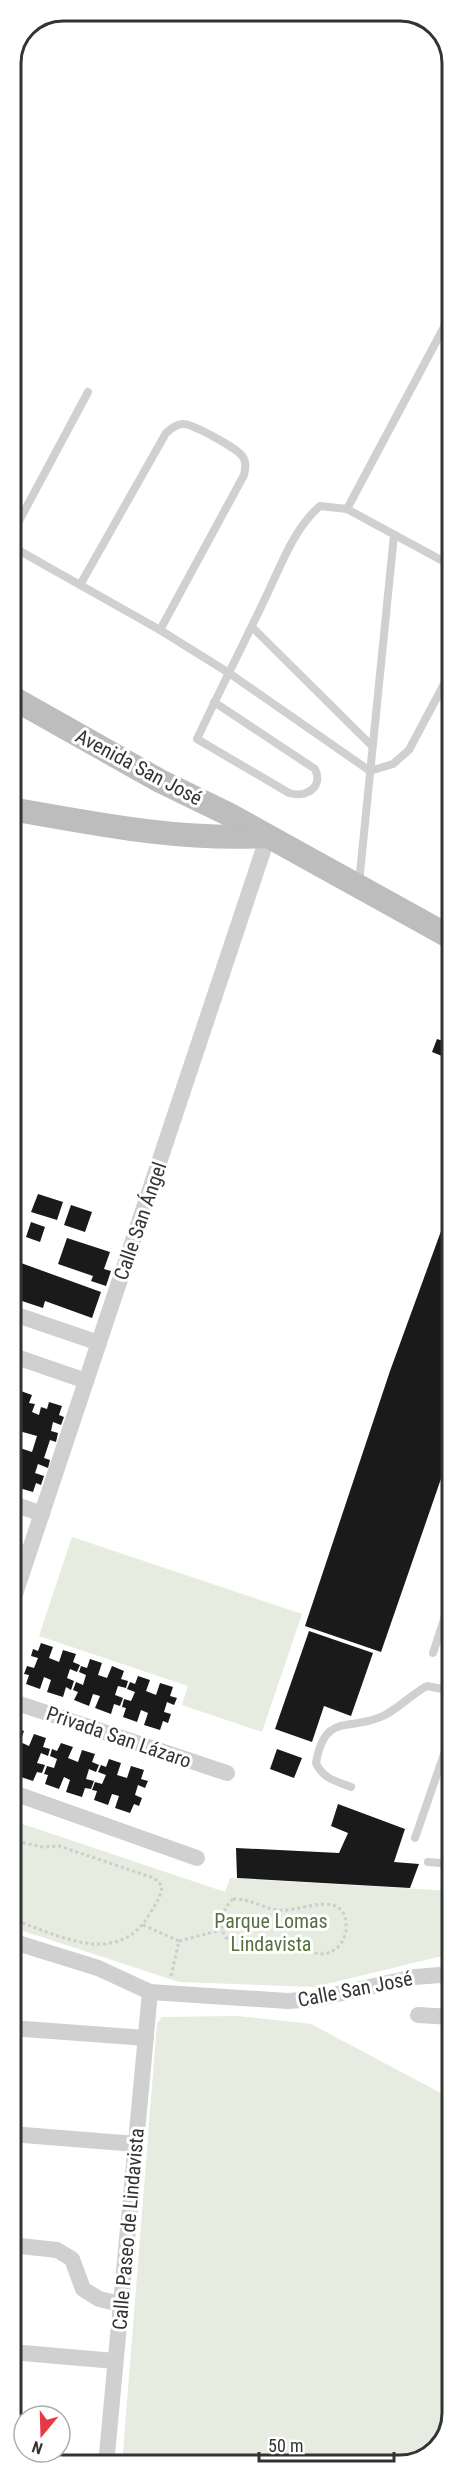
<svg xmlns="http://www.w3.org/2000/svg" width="463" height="2476" font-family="'Roboto Condensed',sans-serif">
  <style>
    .green { fill: #e6ecdf }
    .building { fill: #1a1a1a; fill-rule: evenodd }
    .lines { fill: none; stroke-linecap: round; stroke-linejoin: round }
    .path { stroke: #cdcdcd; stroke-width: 3; stroke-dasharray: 3 3; stroke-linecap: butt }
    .lane { stroke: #d0d0d0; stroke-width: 8 }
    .street { stroke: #d0d0d0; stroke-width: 16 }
    .secondary { stroke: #bdbdbd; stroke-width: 24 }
    .labels { text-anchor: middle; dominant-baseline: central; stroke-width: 6; stroke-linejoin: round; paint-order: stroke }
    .street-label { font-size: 20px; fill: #333; stroke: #fff }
    .park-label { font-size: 20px; fill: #56703f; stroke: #fff }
    .rim { fill: none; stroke: #333; stroke-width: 3 }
  </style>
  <rect width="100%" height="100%" fill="#fff"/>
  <g class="green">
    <path d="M72 1537 302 1614 262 1732 182 1705 188 1686 39 1636Z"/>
    <path d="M11 1820 225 1892 230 1878 452 1891V1957H438L314 1987 179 1982 11 1927Z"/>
    <path d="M238 2016 311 2024 452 2099V2413L440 2447 407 2465H122L157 2023 162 2017Z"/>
  </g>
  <g class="building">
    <path d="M437 1039 452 1044V1060L432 1052Z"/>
    <path d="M38 1194 63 1202 57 1220 31 1212Z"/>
    <path d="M452 1201V1447L381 1652 305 1626 390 1371Z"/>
    <path d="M71 1205 92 1212 85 1232 64 1225Z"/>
    <path d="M31 1222 45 1227 40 1242 26 1237Z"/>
    <path d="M67 1238 110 1252 104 1269 111 1271 106 1286 91 1281 93 1276 58 1264Z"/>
    <path d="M21 1263 101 1292 92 1318 45 1301 43 1308 19 1300 21 1293 12 1290Z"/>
    <path d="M18 1390 32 1395 29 1403 35 1404 32 1412 39 1415 41 1407 47 1409 49 1402 62 1406 59 1415 64 1417 61 1425 53 1422 51 1431 58 1433 56 1442 50 1440 44 1458 50 1460 48 1468 38 1464 35 1473 44 1476 41 1485 36 1483 33 1492 19 1488 22 1480 16 1478 19 1471 11 1468V1418L16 1410 11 1408V1399L15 1400ZM19 1431 37 1436 32 1452 14 1446Z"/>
    <path d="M309 1631 373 1653 351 1716 324 1706 312 1742 275 1729Z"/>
    <path d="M41 1643 53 1647 49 1658 59 1662 63 1650 76 1654 73 1662 80 1665 77 1672 70 1669 67 1678 74 1681 71 1690 66 1687 63 1697 47 1692 51 1680 44 1677 40 1689 26 1684 29 1675 24 1674 27 1666 34 1668 38 1658 31 1656 33 1649 38 1651Z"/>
    <path d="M90 1659 102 1663 98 1675 107 1678 112 1666 124 1671 121 1679 128 1681 126 1688 118 1686 115 1695 123 1698 120 1706 114 1704 111 1714 95 1708 100 1696 93 1694 89 1706 74 1700 78 1692 73 1690 76 1682 83 1685 86 1675 79 1672 81 1666 87 1668Z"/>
    <path d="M138 1676 150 1680 146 1691 156 1695 160 1683 173 1687 170 1696 177 1698 174 1705 167 1702 164 1712 171 1714 168 1723 163 1721 160 1730 144 1725 148 1713 141 1710 137 1722 123 1717 126 1708 122 1707 124 1699 131 1701 135 1692 127 1689 130 1682 135 1684Z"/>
    <path d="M12 1727 24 1731 20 1742 29 1746 34 1734 46 1738 43 1747 50 1749 48 1756 41 1753 37 1763 45 1765 42 1773 37 1772 33 1781 18 1776 22 1764 15 1761 11 1772Z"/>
    <path d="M61 1743 73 1747 68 1758 78 1762 82 1750 95 1754 92 1762 99 1765 96 1772 89 1769 86 1779 94 1781 91 1789 85 1788 82 1797 66 1792 70 1780 64 1777 59 1789 45 1784 48 1775 44 1774 47 1766 54 1768 57 1759 50 1756 52 1749 57 1751Z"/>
    <path d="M277 1749 302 1758 294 1778 270 1769Z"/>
    <path d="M109 1759 121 1763 117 1775 127 1778 131 1766 144 1770 141 1779 148 1781 145 1788 138 1785 135 1795 142 1798 139 1806 134 1804 130 1813 115 1808 119 1796 112 1794 108 1805 94 1800 97 1791 92 1790 95 1782 102 1784 106 1775 98 1772 101 1765 106 1767Z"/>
    <path d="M338 1804 405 1829 394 1862 419 1864 410 1888 237 1878 236 1848 339 1853 348 1833 331 1826Z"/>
  </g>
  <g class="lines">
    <g class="path">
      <path d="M11 1840 43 1847 59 1846 154 1878 162 1886C161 1897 155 1905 149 1915 116 1969 57 1934 11 1919"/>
      <path d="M233 1899C251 1899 261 1907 277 1910 298 1914 349 1884 346 1931 345 1937 342 1943 338 1947 320 1963 304 1947 287 1941 273 1937 261 1949 247 1948 218 1945 214 1916 233 1899Z"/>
      <path d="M143 1925 179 1941"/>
      <path d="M171 1976 179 1941 221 1930"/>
    </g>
    <g class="lane">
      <path d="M347 509 452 312"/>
      <path d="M11 536 88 392"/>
      <path d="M11 546 160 630 229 673 370 771 393 764 409 750 452 669"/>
      <path d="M80 585 166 433C171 429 176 424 183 424 193 424 237 448 243 457 247 463 245 469 244 475L160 630"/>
      <path d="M252 627 372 746"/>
      <path d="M214 702 315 769C324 788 305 798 289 793L197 739C218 694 241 649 262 605 279 571 292 530 320 506L347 509 452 566"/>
      <path d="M359 883 394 535"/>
      <path d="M433 1653 452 1595"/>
      <path d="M351 1787C336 1781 323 1779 316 1763 325 1710 351 1733 385 1715 400 1707 412 1694 427 1686L452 1691"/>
      <path d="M415 1838 452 1731"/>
      <path d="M428 1862 452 1864"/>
    </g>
    <g class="street">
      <path d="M11 1313 99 1343"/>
      <path d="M11 1355 86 1381"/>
      <path d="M11 1503 42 1514"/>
      <path d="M11 1549 28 1555"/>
      <path d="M11 1606 268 836"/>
      <path d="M11 1701 227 1773"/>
      <path d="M11 1792 197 1858"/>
      <path d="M11 1941 98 1968 150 1992 288 2001 315 1999 415 1977 452 1974"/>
      <path d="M418 2015 452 2017"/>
      <path d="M11 2028 146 2038"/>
      <path d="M11 2134 136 2144"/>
      <path d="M11 2245 57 2250 72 2259 83 2289 99 2299 121 2304"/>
      <path d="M11 2352 115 2361"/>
      <path d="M53 2463 70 2465"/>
      <path d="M106 2465 150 1992"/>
    </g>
    <g class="secondary">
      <path d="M11 697 160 781 228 814 452 938"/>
      <path d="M11 809C97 824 179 841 267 836"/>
    </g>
  </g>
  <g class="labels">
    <g class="street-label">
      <text transform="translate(139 767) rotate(28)">Avenida San José</text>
      <text transform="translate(140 1221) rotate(-71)">Calle San Ángel</text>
      <text transform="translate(119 1737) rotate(19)">Privada San Lázaro</text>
      <text transform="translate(355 1989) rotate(-11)">Calle San José</text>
      <text transform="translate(128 2229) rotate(-85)">Calle Paseo de Lindavista</text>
    </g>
    <g class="park-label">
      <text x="271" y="1921">Parque Lomas<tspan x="271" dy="23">Lindavista</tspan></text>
    </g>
  </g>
  <path d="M0 0H463V2476H0ZM63 21H400A42 42 0 0 1 442 63V2413A42 42 0 0 1 400 2455H63A42 42 0 0 1 21 2413V63A42 42 0 0 1 63 21Z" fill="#fff" fill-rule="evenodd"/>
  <path class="rim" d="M63 21H400A42 42 0 0 1 442 63V2413A42 42 0 0 1 400 2455H63A42 42 0 0 1 21 2413V63A42 42 0 0 1 63 21Z"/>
  <g transform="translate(42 2434) rotate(199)"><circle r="28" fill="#ffffff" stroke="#adadad" stroke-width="1.5"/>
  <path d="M0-4.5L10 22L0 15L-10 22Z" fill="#e63946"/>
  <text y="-9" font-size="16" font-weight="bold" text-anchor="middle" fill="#333333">N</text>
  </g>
  <path d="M259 2452v9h135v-9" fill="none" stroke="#333333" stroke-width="3"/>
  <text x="268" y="2452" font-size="18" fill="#333333" stroke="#ffffff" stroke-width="4.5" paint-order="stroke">50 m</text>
</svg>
